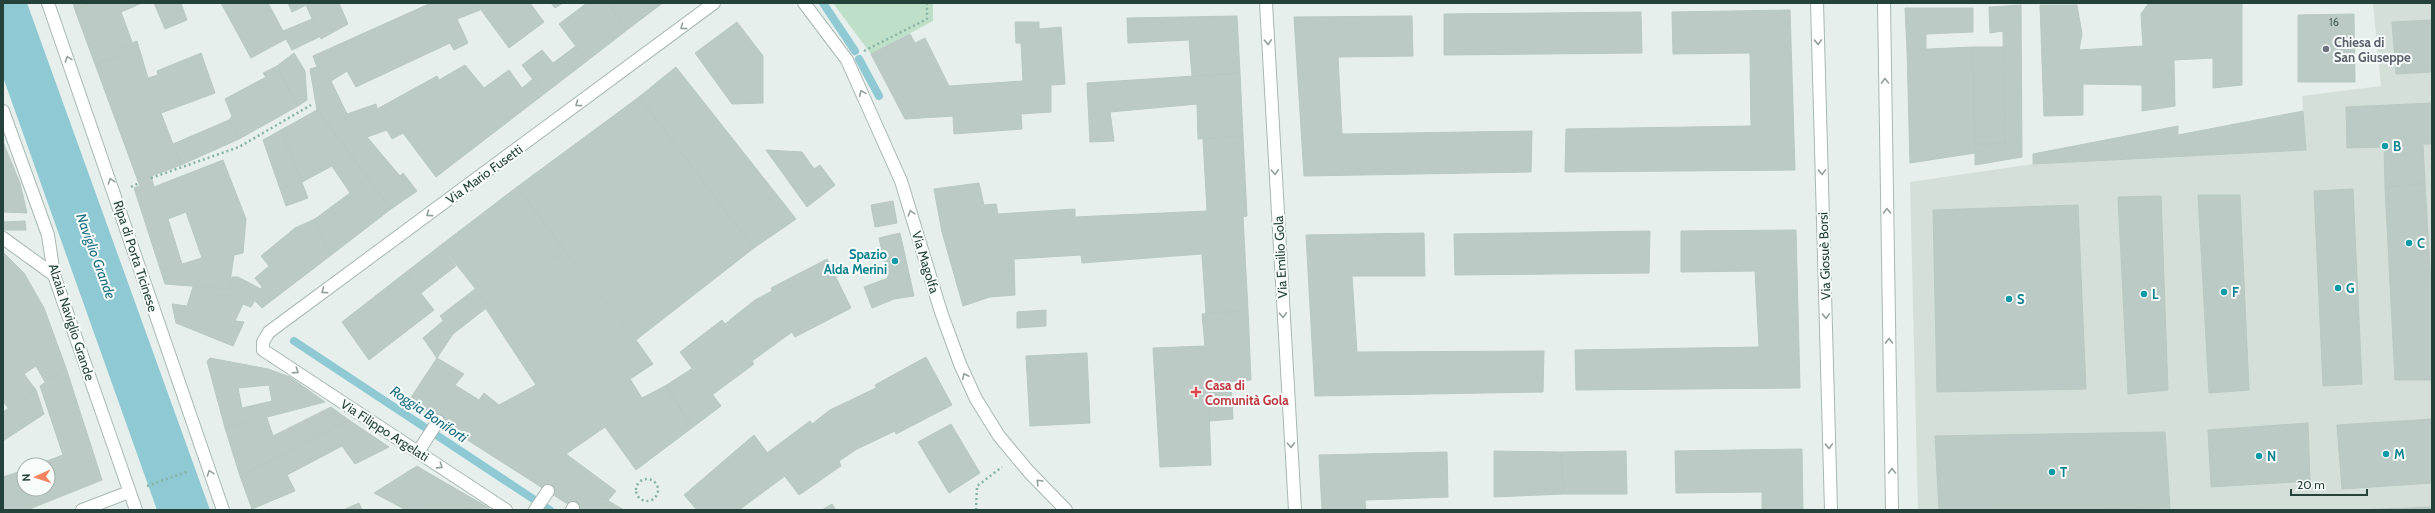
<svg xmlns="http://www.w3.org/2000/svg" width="2435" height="513" font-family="Cabin,sans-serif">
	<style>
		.built { fill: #d4dfda }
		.green { fill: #bfe0c8 }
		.water { fill: #8ec9d4 }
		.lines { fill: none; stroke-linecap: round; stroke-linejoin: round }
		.stream { stroke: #8ec9d4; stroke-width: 8 }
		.building { fill: #bbcac4; stroke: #b8c9c2; fill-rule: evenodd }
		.minor-casing { stroke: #a8b8b2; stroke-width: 14 }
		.path { stroke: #86b3a5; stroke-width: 2.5; stroke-dasharray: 2 3; stroke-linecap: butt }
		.minor { stroke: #fff; stroke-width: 12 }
		.oneway { stroke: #92a09c }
		.worship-dot { fill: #6b7280; stroke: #f7fbf9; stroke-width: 1.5 }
		.culture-dot { fill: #0f9aa8; stroke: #f7fbf9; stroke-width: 1.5 }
		.health-dot { fill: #e0444e; stroke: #f7fbf9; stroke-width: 1.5 }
		.labels { text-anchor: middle; stroke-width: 4; stroke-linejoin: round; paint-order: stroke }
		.number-label { font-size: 11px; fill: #4a645c }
		.worship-label { font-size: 13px; font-weight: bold; fill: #5b616d; stroke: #f7fbf9; text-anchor: start }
		.culture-label { font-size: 13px; font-weight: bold; fill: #0d838f; stroke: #f7fbf9; text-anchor: start }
		.street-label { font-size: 13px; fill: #24423a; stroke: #f7fbf9 }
		.health-label { font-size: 13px; font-weight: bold; fill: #be3a42; stroke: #f7fbf9; text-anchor: start }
		.water-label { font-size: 14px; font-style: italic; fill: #1c6f80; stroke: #f7fbf9 }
	</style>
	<rect width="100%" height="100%" fill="#e6efeb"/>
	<path class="built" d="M2373 3H2432V510H1918L1910 182 2033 164 2306 150 2302 96 2381 86Z"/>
	<path class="green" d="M833 3H933V21L871 54Z"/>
	<path class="water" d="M3 3H27L210 510H157L3 77Z"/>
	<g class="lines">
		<path class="stream" d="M823 3 855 51
			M859 59 879 96
			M294 341 550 510"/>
	</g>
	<path class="building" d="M73 3H89L75 10Z
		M89 3H142L121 12 132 42 121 47 124 54 95 64 75 10Z
		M154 3H181L187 20 165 29Z
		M221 3H268L283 31 312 19 321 36 292 50 286 39 251 58Z
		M288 3H339L348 24 321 39 306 5 292 12Z
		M431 3H476L480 10 457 19 468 43 454 50 450 43 356 87 347 71 331 81 347 114 376 104 377 109 437 76 439 80 465 65 484 88 509 70 522 88 533 79 544 94 436 177 403 133 392 139 387 130 367 137 400 176 403 173 417 191 391 209 317 110 310 69 317 67 313 56Z
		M476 3H530L544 22 509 48Z
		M551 3H563L555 8Z
		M587 3H608L627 30 587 61 559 24Z
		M608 3H646L652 11 627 30Z
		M646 3H663L652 11Z
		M2242 3V85L2213 88V58L2174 60 2175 106 2142 111V85L2083 84V115L2044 116 2040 5H2077L2082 34 2079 50 2143 46 2141 14 2148 4Z
		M2021 5 2022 157 1975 165V144L2005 143 2003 31 1990 33 1989 7Z
		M1905 8H1973V32L1926 34V49L1907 50Z
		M1790 10 1795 170 1565 172 1566 129 1751 126 1750 53 1673 54 1672 12Z
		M1641 12 1642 53 1444 55V14Z
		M2354 14 2355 82H2298V15Z
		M1237 16 1240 73 1192 76 1189 40 1128 43 1127 18Z
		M1412 16 1413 56 1338 57 1342 134 1532 131 1531 172 1304 176 1294 17Z
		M2432 20V72L2396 74 2392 22Z
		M737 22 763 56V103L732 104 695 53Z
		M1015 22H1039V29L1061 27 1065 84 1051 85V112L1021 114 1022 129 954 134 953 116 905 119 871 54 910 34 915 43 925 38 949 86 1023 81 1021 43H1016Z
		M137 41 148 78 158 75 157 71 201 53 215 93 161 113 181 165 138 181 95 64 124 54 121 47Z
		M576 46 587 61 544 94 522 65 542 50 553 63Z
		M1973 47H2004L2005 143 1975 144Z
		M1973 47 1975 153 1910 163 1907 50Z
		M294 53 305 71 307 100 298 106 277 66Z
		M277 66 298 106 239 139 229 120 232 116 225 99 266 77 263 73Z
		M676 67 796 219 754 248 639 97Z
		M1240 73 1243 136 1198 139 1197 104 1110 112 1114 141 1090 142 1087 83Z
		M639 97 754 248 636 340 565 251 517 187Z
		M2432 103V144H2423L2425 184 2385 187 2384 147 2347 148 2346 107Z
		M317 110 391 209 330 256 315 219 350 193 332 166 302 182 281 130Z
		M2303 111 2306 150 2033 164V154L2178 126V135Z
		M229 120 239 139 181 165 173 144Z
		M281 130 308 198 286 206 263 140Z
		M1243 136 1247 216 1243 217 1248 310 1206 314 1202 254 1082 263 1081 255 1014 259 1015 295 990 297 963 306 942 232 934 189 979 183 984 205 996 204 998 214 1075 209V217L1207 211 1203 139Z
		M3 142 20 183 27 213 3 212Z
		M766 150 802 152 814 169 820 165 835 185 807 207Z
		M223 160 246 219 243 253 234 255 229 289 165 284 134 188 140 186 138 181 151 176 154 187ZM186 212 202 258 182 264 168 219Z
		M2425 184 2432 300V380H2395L2385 187Z
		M517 187 565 251 489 306 441 245Z
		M2353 189 2362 384 2323 386 2314 191Z
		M2198 195H2240L2249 390 2209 393Z
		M2161 196 2168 390 2128 394 2118 197Z
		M893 201 897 223 875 227 871 205Z
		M2078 205 2086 389 1937 392 1933 210Z
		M315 219 330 256 262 308 255 301 262 287 255 278 269 266 261 256 295 228Z
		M25 221 26 230H3V222Z
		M1796 230 1800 388 1576 390 1575 350 1759 347 1755 271 1681 272V231Z
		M1650 231 1649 273 1455 275 1454 234Z
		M900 233 914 296 894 299 872 308 864 287 888 278 879 238Z
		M1424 233 1425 276H1352L1357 352 1544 351 1543 392 1315 396 1306 235Z
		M441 245 456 266 421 293 405 273Z
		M565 251 636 340 653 364 630 379 642 398 665 386 693 427 636 470 605 427 566 454 616 491 600 510H577L408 402 437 358 464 374 455 385 479 400 484 393 499 405 536 385 486 309Z
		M3 252 16 265 3 278Z
		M827 259 851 308 795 337 792 332 752 361 754 364 712 395 680 352 722 320 725 324 755 300 772 291 771 288Z
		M16 265 24 273 44 308 66 368 45 382 36 366 24 374 36 390 8 408 3 401V330L5 324 3 320V278Z
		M405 273 434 310 369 360 342 322Z
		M232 277H238L261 289 251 307 243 304 235 321 244 322 233 346 176 323 172 304 187 306 193 287 229 289Z
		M475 289 489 306 453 334 440 316Z
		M1046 310V326L1017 328V312Z
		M1248 310 1251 380 1208 384 1211 465 1160 467 1153 348 1205 346 1202 314Z
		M443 321 453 334 437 358 423 338Z
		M1087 353 1090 423 1030 426 1026 356Z
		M926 357 952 405 896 434 895 431 857 449 839 461 841 466 799 495 767 453 810 421 812 424 830 410 876 388 875 385Z
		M210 358 268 369 290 377 325 402 225 428 207 361ZM269 385 272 401 242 408 238 388Z
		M66 368 102 480 27 510H3V477L24 470V489H48V465H36L63 455 40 386Z
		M693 368 721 406 693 427 665 386Z
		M1231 382 1233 419 1210 421 1208 384Z
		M36 390 44 414 3 441V412Z
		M331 407 349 420 240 476 225 428 267 418 273 436Z
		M2432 419V483L2342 489 2337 425Z
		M349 420 389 447 355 464 342 446 287 475 295 491 252 509 240 476Z
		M2308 423 2310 481 2211 487 2208 430Z
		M951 424 980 473 949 493 918 442Z
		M2165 432 2170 508 1939 510 1935 436Z
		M754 435 785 476 739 510H697L684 495Z
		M1802 449 1803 510H1762V492L1676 493 1675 451Z
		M1494 451 1561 452 1563 494 1494 497Z
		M1626 451 1627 494H1563L1561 452Z
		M1447 452 1448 497 1365 500 1366 510H1322L1319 455Z
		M417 466 425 471 489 508 406 510 374 493Z
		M607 500 624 510H600Z
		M359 503 362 510H343Z
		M832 504 836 510H822Z
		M2432 507V510H2357Z"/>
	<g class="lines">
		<defs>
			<path id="minor" d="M48 3 223 510
				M804 3 847 60 901 181 941 312 960 364 976 399 999 436 1029 472 1066 510
				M1266 3 1295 510
				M1817 3 1831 510
				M1884 3 1892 510
				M3 111 48 235 54 275 136 510
				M3 238 54 275
				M418 452 438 421
				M82 510 129 492
				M506 510 263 350V342L269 332 714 3
				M535 510 548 491
				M572 510 573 508"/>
		</defs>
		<use href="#minor" class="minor-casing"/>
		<path class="path" d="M864 51 927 19V3
			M151 178 239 147 311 105
			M131 187 139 183
			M636 490a11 11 0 1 1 22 0a11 11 0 1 1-22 0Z
			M147 486 189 471
			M976 510 977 486 1002 467"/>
		<use href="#minor" class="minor"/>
	</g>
	<defs><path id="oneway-chevron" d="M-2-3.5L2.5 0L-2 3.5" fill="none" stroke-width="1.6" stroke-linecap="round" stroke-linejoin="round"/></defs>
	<g class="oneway">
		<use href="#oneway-chevron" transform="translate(683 27) rotate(144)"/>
		<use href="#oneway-chevron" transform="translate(1268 42) rotate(87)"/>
		<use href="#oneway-chevron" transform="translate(1818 42) rotate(88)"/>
		<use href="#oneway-chevron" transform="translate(68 59) rotate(-110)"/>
		<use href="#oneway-chevron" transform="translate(1885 81) rotate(-91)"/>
		<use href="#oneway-chevron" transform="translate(862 93) rotate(-114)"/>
		<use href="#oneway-chevron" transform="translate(578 104) rotate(144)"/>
		<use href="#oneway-chevron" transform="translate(1275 172) rotate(87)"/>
		<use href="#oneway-chevron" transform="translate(1822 172) rotate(88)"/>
		<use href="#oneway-chevron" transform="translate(111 181) rotate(-108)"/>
		<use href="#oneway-chevron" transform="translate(1887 211) rotate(-91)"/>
		<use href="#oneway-chevron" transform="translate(911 213) rotate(-107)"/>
		<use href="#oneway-chevron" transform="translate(429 214) rotate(144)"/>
		<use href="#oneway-chevron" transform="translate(324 291) rotate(144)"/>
		<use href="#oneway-chevron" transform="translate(1283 315) rotate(87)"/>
		<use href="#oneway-chevron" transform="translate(1826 316) rotate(88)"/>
		<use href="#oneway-chevron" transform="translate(1889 341) rotate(-91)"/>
		<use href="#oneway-chevron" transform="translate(296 371) rotate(33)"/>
		<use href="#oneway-chevron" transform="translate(965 376) rotate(-116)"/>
		<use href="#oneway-chevron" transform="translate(1291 445) rotate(87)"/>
		<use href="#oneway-chevron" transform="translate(1829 446) rotate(88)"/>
		<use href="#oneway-chevron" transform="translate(440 466) rotate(33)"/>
		<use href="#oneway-chevron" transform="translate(1892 471) rotate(-91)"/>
		<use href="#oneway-chevron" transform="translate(210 473) rotate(-110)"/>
		<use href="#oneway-chevron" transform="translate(1039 482) rotate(-134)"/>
	</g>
	<circle class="worship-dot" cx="2326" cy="49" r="4"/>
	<g class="culture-dot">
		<circle cx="2385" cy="146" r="4"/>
		<circle cx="2409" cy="243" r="4"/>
		<circle cx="895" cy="261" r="4"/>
		<circle cx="2338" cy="288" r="4"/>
		<circle cx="2224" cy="292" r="4"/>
		<circle cx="2144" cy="294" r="4"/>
		<circle cx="2009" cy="299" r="4"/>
		<circle cx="2386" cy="454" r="4"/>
		<circle cx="2259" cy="456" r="4"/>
		<circle cx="2052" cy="472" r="4"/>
	</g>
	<path class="health-dot" d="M1194 386h4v4h4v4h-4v4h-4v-4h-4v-4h4z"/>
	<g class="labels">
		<g class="number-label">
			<text x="2334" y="26">16</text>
		</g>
		<g class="worship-label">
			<text x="2334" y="47">Chiesa di<tspan x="2334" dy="15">San Giuseppe</tspan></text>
		</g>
		<g class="culture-label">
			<text x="2393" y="151">B</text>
			<text x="2417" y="248">C</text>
			<text x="887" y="259" text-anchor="end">Spazio<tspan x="887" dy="15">Alda Merini</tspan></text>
			<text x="2346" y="293">G</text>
			<text x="2232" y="297">F</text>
			<text x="2152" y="299">L</text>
			<text x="2017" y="304">S</text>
			<text x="2394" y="459">M</text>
			<text x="2267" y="461">N</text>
			<text x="2060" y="477">T</text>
		</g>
		<g class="street-label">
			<text transform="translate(484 174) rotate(-36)" y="5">Via Mario Fusetti</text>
			<text transform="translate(136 256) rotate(72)" y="5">Ripa di Porta Ticinese</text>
			<text transform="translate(1824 256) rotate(-92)" y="5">Via Giosuè Borsi</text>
			<text transform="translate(1280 257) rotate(-93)" y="5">Via Emilio Gola</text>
			<text transform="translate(926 262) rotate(73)" y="5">Via Magolfa</text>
			<text transform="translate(72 322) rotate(72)" y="5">Alzaia Naviglio Grande</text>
			<text transform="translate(385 430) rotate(33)" y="5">Via Filippo Argelati</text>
		</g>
		<g class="health-label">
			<text x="1205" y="390">Casa di<tspan x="1205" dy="15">Comunità Gola</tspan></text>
		</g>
		<g class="water-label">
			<text transform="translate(96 256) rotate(70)" y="5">Naviglio Grande</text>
			<text transform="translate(429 414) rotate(34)" y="5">Roggia Boniforti</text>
		</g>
	</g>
	<rect width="2435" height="513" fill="none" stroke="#24423a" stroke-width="8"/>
	<g transform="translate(36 477) rotate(267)"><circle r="19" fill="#f7fbf9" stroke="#a3b1ad"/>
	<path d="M0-3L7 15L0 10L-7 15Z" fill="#f4845f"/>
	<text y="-6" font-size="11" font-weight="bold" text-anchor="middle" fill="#24423a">N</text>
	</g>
	<path d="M2291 489v6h76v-6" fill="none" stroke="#24423a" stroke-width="2"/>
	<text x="2297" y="489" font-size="12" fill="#24423a" stroke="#f7fbf9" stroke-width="3" paint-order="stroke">20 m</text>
</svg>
